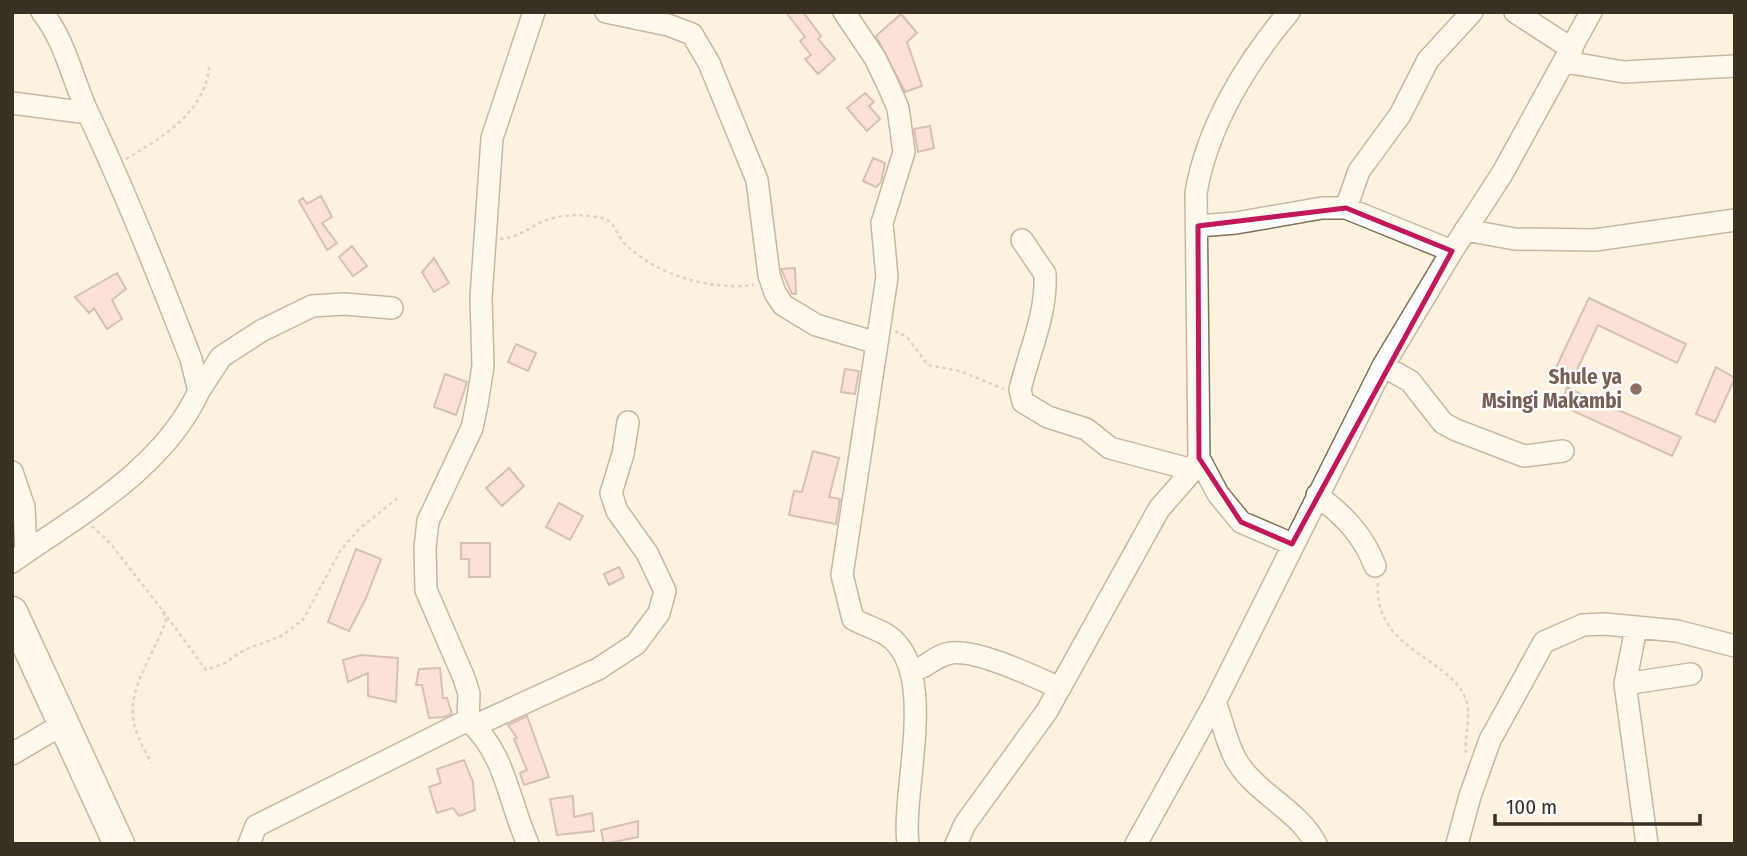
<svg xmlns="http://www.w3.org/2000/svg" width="1747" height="856" font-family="'Fira Sans Condensed',sans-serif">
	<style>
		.building { fill: #facfcc; stroke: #a98280; stroke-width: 2 }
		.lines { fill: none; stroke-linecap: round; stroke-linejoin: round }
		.minor-casing { stroke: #827153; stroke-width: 24 }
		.highway-casing { stroke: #827153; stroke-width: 33 }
		.path { stroke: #b4aa99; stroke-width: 2.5; stroke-dasharray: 3.5 3.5; stroke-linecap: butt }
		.minor { stroke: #fff; stroke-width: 21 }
		.highway { stroke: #fff; stroke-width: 30 }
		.marked { fill: none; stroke: #c2185b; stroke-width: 5; stroke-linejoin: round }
		.education-dot { fill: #8d6e63; stroke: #fff; stroke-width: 2.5 }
		.labels { text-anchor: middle; stroke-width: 5; stroke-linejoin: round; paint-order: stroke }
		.education-label { font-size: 21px; font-weight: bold; fill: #785e54; stroke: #fff; text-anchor: end }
	</style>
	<rect width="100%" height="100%" fill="#fdf2de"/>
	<path class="building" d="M786 12H803L821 36 818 39 835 59 818 74 805 59 811 55 800 41 805 37Z
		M901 14 917 33 907 42 922 86 905 92 876 36Z
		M865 93 874 102 869 106 880 119 867 131 847 108Z
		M930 126 934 148 918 152 914 129Z
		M873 158 885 163 881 182 876 187 863 181Z
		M321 196 332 217 322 223 337 243 327 250 299 201 303 198 307 204Z
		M352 246 367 266 353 276 339 257Z
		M434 258 449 283 434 292 422 272Z
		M795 268 796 294H792L781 269Z
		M117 273 126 289 112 300 122 319 107 329 94 308 89 313 75 297Z
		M1589 298 1686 344 1677 363 1598 325 1569 387 1551 378Z
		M516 344 536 353 528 371 508 362Z
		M1716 367 1735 378 1715 422 1696 414Z
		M845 369 859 371 855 394 841 392Z
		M445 374 467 382 456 415 434 407Z
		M1567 388 1681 437 1672 456 1560 405Z
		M813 451 839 458 829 497 840 499 836 524 789 515 794 491 802 492Z
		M509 468 524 486 502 506 486 488Z
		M559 503 583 516 570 540 546 527Z
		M461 543H490V577H469V559H461Z
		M356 549 381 559 366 598 349 631 328 622Z
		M619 567 624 577 609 585 604 574Z
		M361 655 398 658 396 702 368 696V673L348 682 343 660Z
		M440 668 443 698H447L452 714 444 717 429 718 422 685H416L419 669Z
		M527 716 549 777 524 785 520 773 527 770 514 739 517 738 508 725Z
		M464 760 473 782 475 810 459 816 453 808 437 813 429 787 441 783 437 769Z
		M573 796 574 817 592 813 594 831 557 835 550 799Z
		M638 821V837L604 844 601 830Z"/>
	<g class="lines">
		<defs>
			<path id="minor" d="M606 12 668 25 692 34 709 63 757 180 769 275 775 293 783 305 816 325 877 343
				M844 12 875 58 887 83 898 108 904 152 882 223 887 277 842 575 853 619C864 625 877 629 887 635 940 670 901 789 908 844
				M1515 12 1572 49
				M1566 62 1624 72 1735 66
				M12 103 88 113
				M1346 208 1359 171 1400 115 1428 60 1472 12
				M1198 226 1236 223 1322 208H1346L1452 251
				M1465 230 1515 239 1595 240 1735 220
				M1022 240 1045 274C1047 315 1029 351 1020 390L1023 402 1048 417 1086 429 1110 448 1193 470
				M1383 366 1410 381 1443 423 1456 430 1524 456 1563 451
				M199 391 221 357 261 331 312 306 344 304 392 308
				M1199 458 1218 494 1241 522 1292 544
				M12 472 24 507 26 552
				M1317 495C1343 515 1363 534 1375 566
				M12 562C80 514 163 469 199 391L191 359C159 276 126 194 88 113 72 79 66 42 42 12
				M1636 628 1625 684 1647 844
				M912 671C927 668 935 655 951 653 977 649 1035 677 1060 688
				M1625 684 1691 674
				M1215 702C1222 720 1226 741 1235 758 1254 793 1297 808 1316 844
				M468 720C506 754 508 800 528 844
				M474 726 598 669 636 644 659 613 665 591 647 553 617 511 611 493 623 454 628 422
				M12 754 65 723
				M249 844 256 826 468 720 469 694 464 678 426 590 425 548 428 521 472 428 477 404 483 366 481 298 492 138 534 12
				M956 844 965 824 1047 711 1159 509 1193 470 1199 458 1196 193C1207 127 1246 63 1289 12
				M1136 844 1215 702 1383 366 1452 251 1502 174 1591 12
				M1457 844 1470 796 1490 740 1544 642 1583 625 1605 624 1677 631 1735 646"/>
			<path id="highway" d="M12 612 119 844"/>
		</defs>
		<use href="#minor" class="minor-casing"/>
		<use href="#highway" class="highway-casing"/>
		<path class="path" d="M126 159C161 138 205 113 209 67
			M500 239C521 237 527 228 544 221 561 214 584 214 602 218 616 221 616 235 626 245 659 276 709 290 754 285
			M895 331 907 337 928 365 960 371 1004 389
			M92 526 110 543 163 611 166 620C156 652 126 688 134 723 136 736 145 750 151 763
			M1378 583C1373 647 1444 656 1464 695 1473 713 1464 734 1466 753
			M163 611 206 670 225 663 244 650 281 636 303 620 340 551 359 529 400 496"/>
		<use href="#minor" class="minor"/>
		<use href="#highway" class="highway"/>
	</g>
	<path d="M0 0H1747V856H0ZM1346 208 1452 251 1292 544 1241 522 1199 458 1198 226Z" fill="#fdf2de" fill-opacity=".55" fill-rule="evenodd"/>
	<path class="marked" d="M1346 208 1452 251 1292 544 1241 522 1199 458 1198 226Z"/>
	<circle class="education-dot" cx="1636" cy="389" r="7"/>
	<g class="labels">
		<g class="education-label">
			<text x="1622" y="384">Shule ya<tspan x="1622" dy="24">Msingi Makambi</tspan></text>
		</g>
	</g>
	<rect width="1747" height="856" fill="none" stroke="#383124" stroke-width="28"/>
	<path d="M1495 814v10h205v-10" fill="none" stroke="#383124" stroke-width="3.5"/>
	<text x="1506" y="814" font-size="21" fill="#383124" stroke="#ffffff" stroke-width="5" paint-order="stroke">100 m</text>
</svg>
